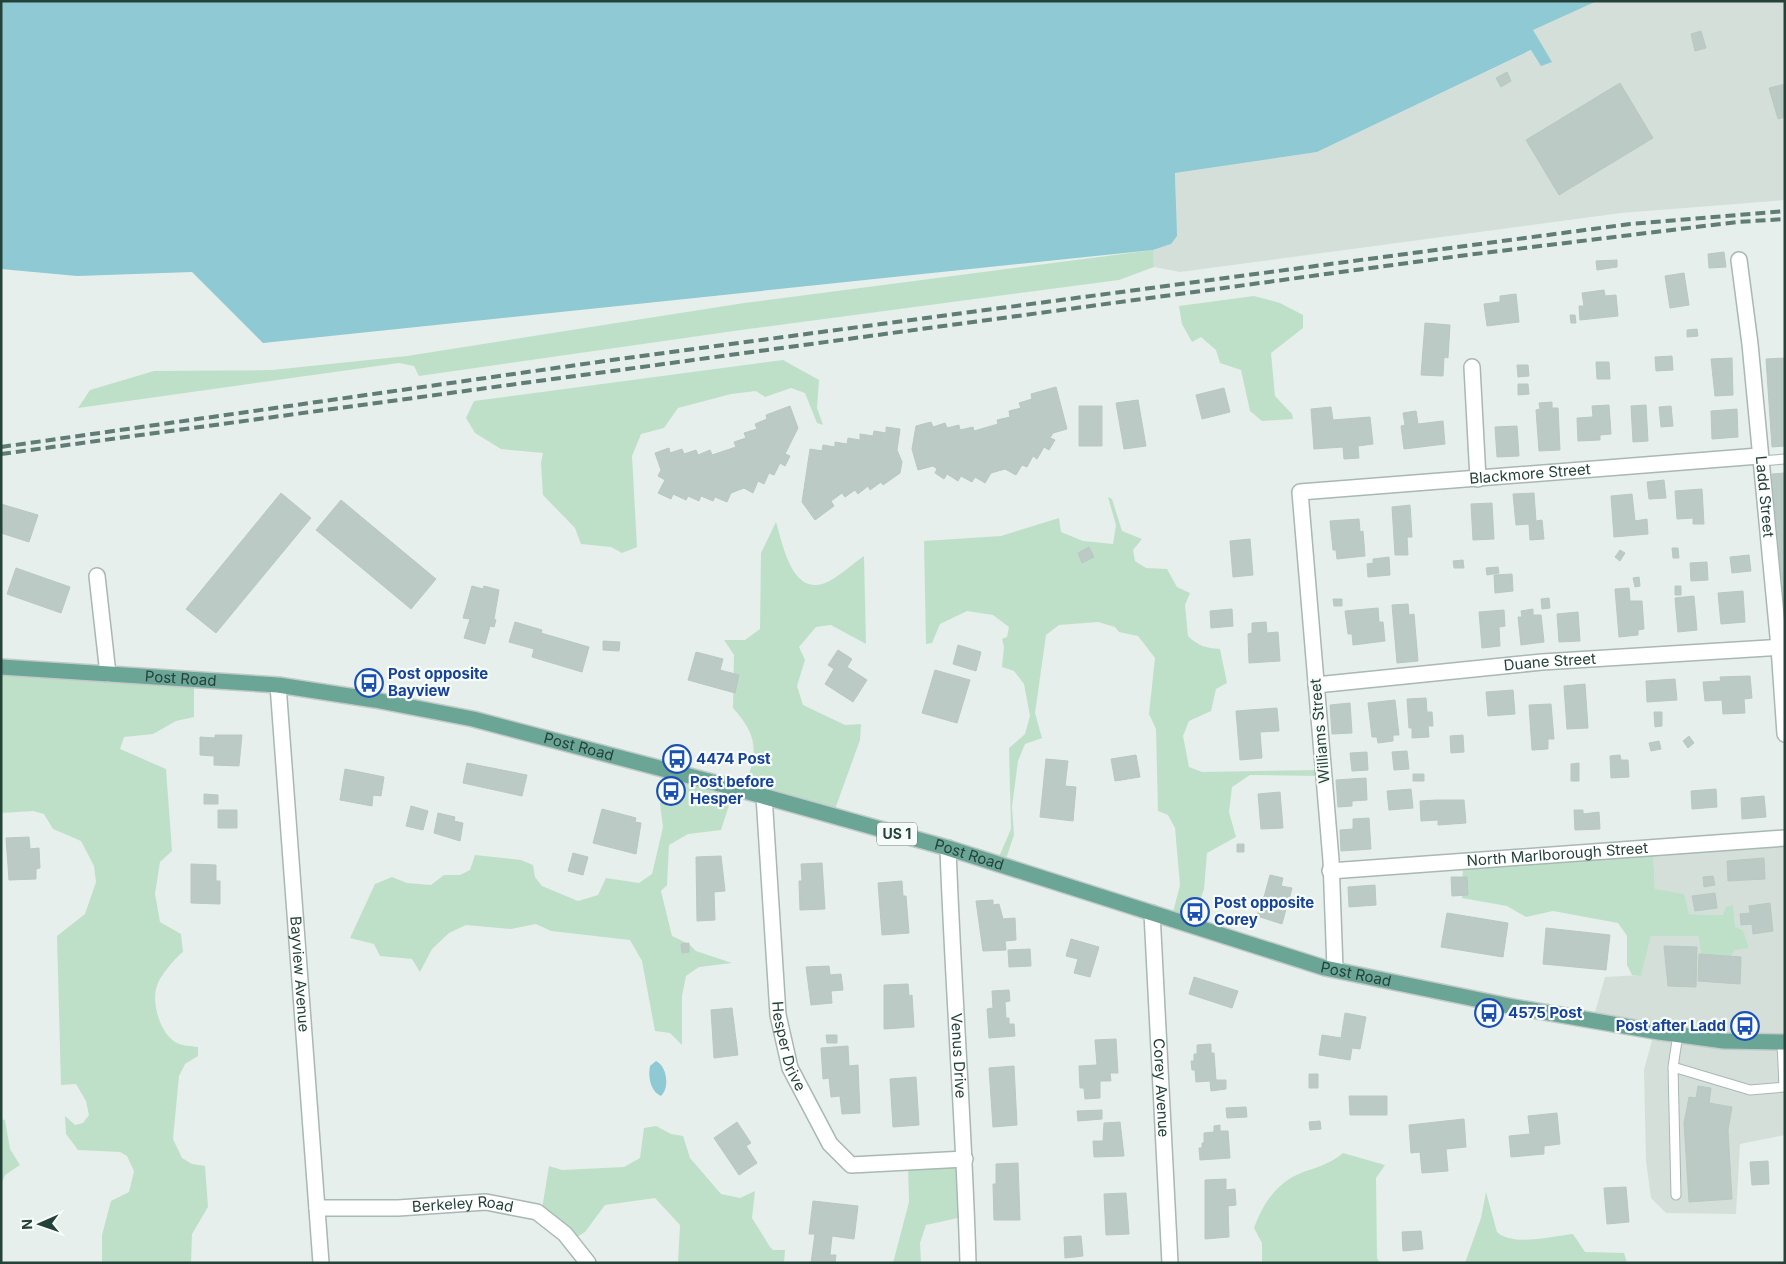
<svg xmlns="http://www.w3.org/2000/svg" width="1786" height="1264" font-family="Inter,sans-serif">
	<style>
		.built { fill: #d4dfda }
		.green { fill: #bfe0c8 }
		.water { fill: #8ec9d4 }
		.building { fill: #bbcac4; stroke: #b8c9c2 }
		.lines { fill: none; stroke-linecap: round; stroke-linejoin: round }
		.lane-casing { stroke: #a8b8b2; stroke-width: 11 }
		.street-casing { stroke: #a8b8b2; stroke-width: 18 }
		.primary-casing { stroke: #c2cac8; stroke-width: 18 }
		.lane { stroke: #fff; stroke-width: 9 }
		.street { stroke: #fff; stroke-width: 15 }
		.primary { stroke: #6aa596; stroke-width: 15 }
		.rail { stroke: #5f7d75; stroke-width: 4; stroke-dasharray: 10 5; stroke-linecap: butt }
		.labels { text-anchor: middle; stroke-width: 4.5; stroke-linejoin: round; paint-order: stroke }
		.shield { fill: #f7fbf9; stroke: #637a73; stroke-width: 1 }
		.shield-label { font-size: 14px; font-weight: bold; fill: #24423a }
		.street-label { font-size: 15px; fill: #24423a; stroke: #f7fbf9 }
		.transit-label { font-size: 15px; font-weight: bold; fill: #164399; stroke: #f7fbf9; text-anchor: start }
	</style>
	<rect width="100%" height="100%" fill="#e6efeb"/>
	<path class="built" d="M1597 1H1785V200L1621 213 1180 272 1154 267 1153 250 1171 244 1176 195 1175 173 1317 152 1532 50 1552 62 1532 30Z
		M1785 840V1135L1740 1144 1736 1214 1666 1213 1651 1198 1646 1161 1644 1070 1654 1033 1593 1019 1605 977 1641 975 1651 936H1698L1702 959 1735 927 1723 915 1689 914 1655 889 1653 850Z"/>
	<path class="green" d="M1153 250 1154 267 1119 280 748 329 419 376 414 366 399 363 78 408 90 390 154 371 272 370 407 356 744 303Z
		M1254 296 1280 303 1303 315V328L1271 353 1275 396 1292 414 1293 419 1262 421 1250 411 1241 370 1220 363 1216 350 1201 337 1192 342 1182 324 1179 306Z
		M783 360 819 380 817 408 823 425 817 423 805 393 791 388 765 397 756 391 731 394 678 408 664 428 641 434 632 456 637 547 622 553 611 547 581 544 575 528 543 495 541 463 543 453 501 449 475 433 466 418 474 401Z
		M1108 497 1112 499 1122 531 1142 539 1133 550 1135 561 1146 568 1167 569 1177 587 1190 593 1185 605 1188 636C1198 646 1206 648 1220 649L1227 683 1216 689 1211 711 1189 721 1183 736 1189 767 1202 772 1321 770 1320 776 1250 775 1232 787 1229 812 1236 837 1207 853 1204 889 1191 926 1171 920 1180 885 1175 828 1168 815 1158 811 1156 729 1149 714 1155 658 1138 636 1119 632 1115 627 1098 622 1059 625 1046 635 1035 713 1042 738 1025 744 1018 761 1012 807 1014 835 1004 865 998 859 1011 829 1009 748 1025 734 1030 716 1024 684 1014 671 1002 667 1004 647 1002 639 1007 637 1009 627 993 615 967 611 940 624 932 643 926 644 924 541 1001 536 1059 518 1061 532 1083 541 1113 544 1116 525Z
		M776 522C783 545 792 596 825 583 838 578 852 564 864 556L866 644 831 625 816 627 799 647 805 660 797 686 803 705 845 725 861 724 860 740 834 812 744 790C756 754 761 739 733 708L734 655 724 640H745L760 629 761 553Z
		M1 668 194 682V717L176 721 153 734 124 737 120 749 166 769 172 851 160 862 155 894 160 922 181 934 183 952C176 957 159 977 157 986 151 1003 160 1032 175 1042 181 1046 191 1046 198 1047V1056L185 1064 179 1076 173 1139 182 1158 192 1164 205 1166 208 1207 192 1234 191 1263H102V1235L111 1201 129 1192 134 1171 127 1156 120 1152 78 1150 66 1134 65 1116 75 1125 83 1123 89 1115 86 1101 76 1084 61 1085 57 936 85 914 96 882 94 866 81 841 53 829 44 814 33 811 1 813Z
		M669 773 733 793 721 830 688 834 669 845 667 885 661 891 672 936 689 944 696 951 732 963 699 967 686 976 682 996V1045L670 1033 655 1031 642 961 630 940 551 931 536 924 511 929 466 925 449 933 432 949 420 972 412 959 380 956 374 944 350 938 375 884 392 877 407 883 431 885 444 875H460L470 870 475 855 521 860 533 865 535 877 542 886 578 901 598 895 606 878 639 883 652 874 663 827 660 804Z
		M1653 850 1655 889 1684 894 1689 914 1723 915 1726 907 1733 905 1735 927 1743 930 1749 948 1735 950 1729 959H1702L1698 936H1651L1641 976 1632 975 1627 965V936L1618 923 1553 911 1526 917 1507 906 1462 898 1463 864Z
		M1 1119 5 1120 10 1149 20 1165 5 1175 1 1185Z
		M656 1126 671 1134 683 1136 690 1158 721 1194 740 1198 755 1191 752 1218 770 1247 773 1250H785L784 1263H678L680 1225 655 1198 605 1205 585 1232 569 1242 541 1215 549 1166 562 1170 624 1167 640 1158 644 1128Z
		M1343 1153 1385 1165 1376 1178 1377 1258 1380 1263H1262V1243L1254 1228C1263 1204 1276 1183 1301 1173 1317 1167 1330 1164 1343 1153Z
		M964 1162 967 1216 926 1225 920 1243 921 1263H893L909 1202 908 1165Z
		M1486 1192 1497 1232C1513 1247 1552 1236 1573 1234L1585 1252 1624 1253 1627 1263H1465L1481 1218Z"/>
	<path class="water" d="M1 1H1597L1533 30 1552 62 1541 66 1531 50 1317 152 1175 173 1177 236 1171 244 1153 250 263 343 192 272 77 276 1 269Z
		M656 1061C667 1066 670 1088 661 1096 650 1091 648 1076 650 1066Z"/>
	<path class="building" d="M1701 31 1706 48 1695 51 1691 34Z
		M1507 72 1511 81 1501 87 1496 78Z
		M1620 83 1653 138 1559 195 1526 140Z
		M1785 84V117L1778 119 1769 88Z
		M1724 252 1726 267 1709 268 1708 254Z
		M1617 260V267L1597 270 1596 261Z
		M1684 273 1689 305 1670 308 1665 276Z
		M1604 290 1605 296 1616 295 1618 316 1580 320 1579 306H1584L1582 293Z
		M1516 294 1519 322 1487 326 1484 304 1500 302V296Z
		M1570 315H1575L1576 323H1571Z
		M1425 323 1450 325 1448 358 1444 357 1443 376 1421 375Z
		M1697 329 1698 336 1687 337V330Z
		M1672 356 1673 370 1656 371 1655 357Z
		M1732 358 1733 395 1715 396 1711 359Z
		M1785 358V446L1772 447 1766 359Z
		M1596 362H1609L1610 379H1597Z
		M1517 365H1528L1529 376 1518 377Z
		M1518 384H1528L1529 394 1518 395Z
		M1056 387 1067 429 1053 433 1050 438 1055 440 1049 450 1044 447 1037 459 1033 456 1027 467 1022 465 1016 475 1005 469 991 473 985 483 975 477 972 482 961 476 958 481 947 474 944 479 935 473 937 469 933 466 918 470 912 449 916 426 931 422 933 427 945 423 947 428 959 425 960 430 973 427 974 431 998 424 997 420 1010 417 1009 411 1021 408 1019 403 1032 399 1031 394Z
		M1224 388 1230 412 1202 419 1196 395Z
		M1138 400 1146 446 1124 449 1116 403Z
		M1552 402V408H1558L1560 450 1539 451 1536 410 1540 409 1539 403Z
		M1609 405 1611 434 1600 435V440L1578 441 1577 418 1593 417 1592 406Z
		M1646 405 1648 441 1633 442 1631 406Z
		M790 406 798 428 785 454 790 456 785 466 780 463 774 475 769 473 764 484 758 481 753 493 744 488 731 493 727 502 715 497 713 501 701 496 699 501 688 496 686 500 673 494 671 499 658 493 665 480 658 476 661 470 655 453 669 448 670 453 682 449 684 454 696 450 698 455 710 450 712 455 736 447 734 442 746 438 744 433 757 429 755 424 767 419 766 415Z
		M1079 406H1102V446H1079Z
		M1671 406 1673 426 1661 427 1659 407Z
		M1331 407 1333 420 1370 417 1373 444 1358 446 1359 458 1344 459 1343 447 1314 449 1311 409Z
		M1737 409 1738 437 1712 439 1711 411Z
		M1416 411 1418 424 1443 421 1445 444 1404 449 1401 426 1405 425 1403 413Z
		M1517 426 1519 456 1497 457 1495 427Z
		M886 427 900 429 897 450 902 462 900 473 883 485 881 482 870 490 868 486 858 494 855 490 845 497 842 493 831 501 834 506 815 520 802 502 810 449 822 451 823 445 835 447V442L847 444 848 438 860 440V434L873 436 874 431 886 433Z
		M1785 473V614L1772 474Z
		M1664 480 1666 498 1649 499 1647 482Z
		M1702 489 1704 524H1693V518L1677 519 1675 491Z
		M281 493 311 518 216 633 186 609Z
		M1534 493 1536 521 1542 520 1544 539 1530 540 1529 524 1516 525 1513 494Z
		M1632 494 1635 521 1647 519 1648 534 1614 537 1611 496Z
		M341 500 436 579 411 609 316 530Z
		M1492 503 1494 539 1473 540 1471 504Z
		M1 504 38 515 29 542 1 533Z
		M1410 505 1412 537H1407L1408 555H1395L1392 507Z
		M1359 519 1360 532 1363 531 1365 556 1337 559 1336 550H1333L1330 521Z
		M1250 539 1253 575 1233 577 1230 541Z
		M1089 547 1094 557 1082 563 1078 553Z
		M1672 548H1678L1679 558H1673Z
		M1620 550 1625 553 1620 561 1615 557Z
		M1749 555 1751 571 1732 573 1730 557Z
		M1389 557 1390 575 1368 577 1367 564 1373 563V559Z
		M1463 560 1464 568H1454L1453 561Z
		M1707 562 1708 580 1691 581 1690 563Z
		M1498 567 1499 573 1487 575 1486 568Z
		M16 568 70 587 61 613 7 594Z
		M1512 574 1513 591 1495 593 1494 575Z
		M1639 577 1640 586 1635 587 1633 578Z
		M472 586 483 589 484 586 499 590 494 619 496 620 494 627 490 626 485 644 464 638 470 619 463 618Z
		M1675 586H1681V595H1675Z
		M1629 588 1630 601H1642L1644 629 1638 630V635L1619 637 1615 589Z
		M1743 591 1745 622 1721 624 1718 593Z
		M1694 596 1697 630 1678 632 1675 598Z
		M1549 598 1550 608 1542 609 1541 599Z
		M1333 599H1342V606H1334Z
		M1408 604 1409 615 1414 614 1418 661 1397 663 1392 605Z
		M1378 608 1379 622H1383L1385 641 1353 645 1352 634H1348L1345 611Z
		M1232 609 1233 626 1211 628 1210 611Z
		M1533 609V615H1541L1544 642 1521 645 1518 617H1522L1521 611Z
		M1504 610 1505 626 1499 627 1500 646 1482 648 1479 612Z
		M1578 612 1580 641 1559 642 1557 614Z
		M515 622 542 630 541 633 589 647 582 672 532 657 534 649 509 642Z
		M1266 622 1267 633 1278 632 1280 661 1249 663 1248 634 1252 633V623Z
		M603 641 620 642 619 651 603 650Z
		M958 645 981 652 976 671 953 664Z
		M838 650 852 659 847 667 867 680 853 702 825 684 834 669 828 665Z
		M696 652 723 659 720 670 739 675 735 693 688 680Z
		M935 670 970 680 957 723 922 713Z
		M1750 676 1752 698 1744 699 1745 713 1723 714 1722 700 1705 701 1703 682 1721 681 1720 677Z
		M1675 679 1677 700 1647 702 1646 681Z
		M1585 684 1588 728 1567 729 1564 686Z
		M1513 690 1515 714 1488 716 1486 692Z
		M1426 698 1427 712H1432L1433 726H1428L1429 737 1412 738V728H1409L1407 699Z
		M1395 700 1399 735H1393V741L1378 743 1377 737H1372L1368 703Z
		M1350 703 1352 733 1332 734 1330 705Z
		M1551 704 1554 739H1548V749L1532 750 1529 705Z
		M1277 708 1279 731 1260 732 1262 758 1240 760 1236 711Z
		M1654 712H1662V726L1655 727Z
		M215 735H242L239 766 214 765V756L200 755V737L215 738Z
		M1463 735 1464 752 1451 753 1450 736Z
		M1689 736 1694 743 1688 748 1683 741Z
		M1659 741 1661 749 1651 751 1649 743Z
		M1407 751 1409 769 1394 770 1392 752Z
		M1367 752 1368 770 1352 771 1350 753Z
		M1136 755 1140 777 1115 781 1111 759Z
		M1620 755 1621 760H1628L1629 777 1611 778 1610 756Z
		M1046 759 1068 761 1065 786 1076 787 1073 821 1040 817Z
		M467 763 527 775 522 796 463 783Z
		M1579 763V781H1571V764Z
		M345 769 384 777 381 796 373 795 372 806 340 800Z
		M1413 774H1424V781H1413Z
		M1366 778 1367 800 1352 801V806L1338 807 1336 780Z
		M1411 789 1413 808 1389 810 1387 791Z
		M1716 789 1717 807 1692 809 1691 791Z
		M1280 792 1283 828 1261 829 1258 794Z
		M204 794 218 795V804H204Z
		M1764 796 1766 817 1742 819 1741 798Z
		M1437 800H1464L1466 823 1438 825V820L1421 821 1420 801Z
		M411 806 428 811 423 830 406 826Z
		M602 809 636 818 635 822 641 823 636 854 593 843Z
		M218 810H237V828H218Z
		M1574 810H1583V814L1599 812 1600 829 1575 830Z
		M438 813 455 817 454 821 463 823 460 841 434 833Z
		M1369 818 1371 849 1341 851 1340 830 1353 829V819Z
		M29 837 30 849 39 848 40 868 36 869V879L9 880 6 838Z
		M1237 844H1244V852H1237Z
		M573 853 588 857 583 875 568 871Z
		M721 856 725 891 714 892 715 920 697 921 696 857Z
		M1764 858 1765 879 1728 881 1727 861Z
		M822 863 825 909 800 910 799 881H802L801 864Z
		M191 864 216 865V881H220V904L191 903Z
		M1270 875 1283 878 1281 886 1292 888 1288 903 1264 897Z
		M1713 876 1715 885 1704 887 1703 877Z
		M1451 877H1467L1468 895 1452 896Z
		M902 881 903 896H906L909 933 882 935 878 883Z
		M1375 885 1376 905 1349 907 1348 887Z
		M1715 893 1717 908 1695 911 1692 896Z
		M993 900V905L999 904 1003 919 1015 918 1016 940 1005 941 1006 950 983 951 976 901Z
		M1262 901 1286 909 1282 924 1257 916Z
		M1770 903 1773 931 1753 934 1752 924 1741 925 1740 914 1750 913 1749 906Z
		M1447 913 1508 923 1503 957 1441 947Z
		M1546 928 1610 935 1606 970 1543 964Z
		M1071 939 1099 947 1090 977 1074 973 1078 959 1066 956Z
		M689 943V952L682 953 681 944Z
		M1664 946 1697 947 1696 987 1668 986Z
		M1030 949 1031 966 1009 967 1008 950Z
		M1699 954 1741 957 1740 984 1698 981Z
		M829 966 830 975 841 974 843 990 831 991 832 1003 811 1005 806 967Z
		M1194 977 1238 991 1232 1008 1189 994Z
		M908 984 909 996 912 995 914 1027 884 1029V985Z
		M1009 990 1010 1001 1005 1002 1006 1018H1009V1024H1014L1015 1036 989 1038 987 1009 993 1008 992 991Z
		M732 1008 738 1055 714 1058 711 1010Z
		M1345 1013 1366 1017 1360 1049 1352 1048 1350 1060 1319 1055 1322 1035 1341 1038Z
		M826 1035H837V1043H827Z
		M1116 1039 1118 1073H1110L1111 1081H1100V1098L1085 1099 1084 1088H1080L1079 1066 1097 1065 1095 1040Z
		M1211 1044V1053H1214L1216 1080H1226V1089L1211 1091 1210 1081 1196 1082 1195 1070H1192L1191 1061H1194V1054H1197V1045Z
		M848 1046 849 1066 858 1065 860 1113 842 1114 840 1096 831 1097 829 1078 823 1079 821 1048Z
		M1014 1066 1017 1125 993 1127 989 1068Z
		M1309 1074H1318V1088H1309Z
		M916 1077 919 1125 893 1127 890 1079Z
		M1698 1086 1711 1088 1709 1103 1732 1107 1728 1130 1732 1199 1689 1202 1684 1123 1689 1097 1696 1098Z
		M1349 1096H1387V1115H1350Z
		M1246 1107 1247 1117 1227 1118 1226 1108Z
		M1102 1110V1119L1078 1121 1077 1111Z
		M1557 1113 1560 1144 1544 1146V1154L1511 1157 1509 1136 1530 1134 1528 1116Z
		M1464 1119 1466 1147 1446 1149 1448 1171 1422 1173 1420 1152 1411 1153 1409 1125Z
		M1320 1121 1321 1129 1310 1130 1309 1122Z
		M737 1122 751 1143 746 1146 757 1163 739 1175 714 1138Z
		M1120 1122 1124 1156 1094 1157 1093 1141H1103L1104 1123Z
		M1220 1125V1131H1228L1230 1158 1200 1160 1199 1148H1202V1143H1204V1133L1214 1132V1126Z
		M1768 1161 1769 1184 1752 1185 1750 1162Z
		M1018 1163 1020 1220H994L993 1184H996V1164Z
		M1226 1179V1190L1235 1189 1236 1205 1228 1206 1229 1237 1205 1239V1180Z
		M1626 1187 1629 1222 1607 1224 1604 1188Z
		M1126 1193 1129 1234 1106 1235 1104 1194Z
		M813 1201 858 1206 854 1239 832 1236 830 1255H836L835 1263H811L815 1234H809Z
		M1421 1231 1423 1249 1403 1251 1402 1232Z
		M1081 1236 1083 1256 1065 1258 1064 1237Z"/>
	<g class="lines">
		<defs>
			<path id="lane" d="M1760 461 1785 459
				M1782 1042 1784 1087
				M1673 1067 1750 1090 1785 1087
				M1676 1195 1673 1067 1678 1034"/>
			<g id="street">
				<path id="s1" d="M1739 260 1750 344 1779 647 1785 734"/>
				<path d="M1472 367 1478 479"/>
				<path d="M97 576 108 674"/>
				<path id="s2" d="M278 685 321 1263"/>
				<path id="s3" d="M1316 685 1542 662 1785 647"/>
				<path id="s4" d="M764 796 778 1015 790 1068 830 1144 851 1165 965 1159"/>
				<path id="s5" d="M948 848C953 987 964 1124 968 1263"/>
				<path id="s6" d="M1330 871 1785 838"/>
				<path id="s7" d="M1152 913 1170 1263"/>
				<path id="s8" d="M1335 969 1331 860 1300 492 1759 456"/>
				<path id="s9" d="M317 1208H398L486 1202 537 1212 565 1234 588 1263"/>
			</g>
			<g id="primary">
				<path id="s10" d="M1 667 278 685 375 700 473 719 716 783 948 848 1325 968 1514 1007 1659 1032 1724 1041 1785 1042"/>
			</g>
		</defs>
		<use href="#lane" class="lane-casing"/>
		<use href="#street" class="street-casing"/>
		<use href="#primary" class="primary-casing"/>
		<use href="#lane" class="lane"/>
		<use href="#street" class="street"/>
		<use href="#primary" class="primary"/>
		<path class="rail" d="M1 447 619 359 1630 224 1785 211
			M1 454 1459 256 1737 222 1785 219"/>
	</g>
	<defs>
		<symbol id="bus-ring" viewBox="-11 -11 22 22"><circle r="9.5" fill="#f7fbf9" stroke="#1a4fb4" stroke-width="1.5"/><path d="M-5-6H5V4H4V6H2V4H-2V6H-4V4H-5ZM-3.5-4V0h7V-4ZM-3.5 1.2v1.5H-2V1.2ZM2 1.2v1.5H3.5V1.2Z" fill="#1a4fb4"/></symbol>
	</defs>
	<g fill-rule="evenodd">
		<use href="#bus-ring" x="353" y="667" width="32" height="32"/>
		<use href="#bus-ring" x="661" y="743" width="32" height="32"/>
		<use href="#bus-ring" x="655" y="775" width="32" height="32"/>
		<use href="#bus-ring" x="1179" y="896" width="32" height="32"/>
		<use href="#bus-ring" x="1473" y="997" width="32" height="32"/>
		<use href="#bus-ring" x="1729" y="1010" width="32" height="32"/>
	</g>
	<g class="labels">
		<rect class="shield" x="877" y="822.5" width="40" height="23" rx="4"/>
		<g class="shield-label">
			<text x="897" y="839">US 1</text>
		</g>
		<g class="street-label">
			<text dy="5" stroke="none"><textPath href="#s8" startOffset="709">Blackmore Street</textPath></text>
			<text dy="5" stroke="none"><textPath href="#s1" startOffset="238">Ladd Street</textPath></text>
			<text dy="5" stroke="none"><textPath href="#s3" startOffset="235">Duane Street</textPath></text>
			<text dy="5" stroke="none"><textPath href="#s10" startOffset="180">Post Road</textPath></text>
			<text transform="translate(1320 731) rotate(-95)" y="5">Williams Street</text>
			<text dy="5" stroke="none"><textPath href="#s10" startOffset="585">Post Road</textPath></text>
			<text dy="5" stroke="none"><textPath href="#s10" startOffset="990">Post Road</textPath></text>
			<text dy="5" stroke="none"><textPath href="#s6" startOffset="228">North Marlborough Street</textPath></text>
			<text dy="5" stroke="none"><textPath href="#s2" startOffset="290">Bayview Avenue</textPath></text>
			<text dy="5" stroke="none"><textPath href="#s10" startOffset="1395">Post Road</textPath></text>
			<text dy="5" stroke="none"><textPath href="#s4" startOffset="252">Hesper Drive</textPath></text>
			<text dy="5" stroke="none"><textPath href="#s5" startOffset="208">Venus Drive</textPath></text>
			<text dy="5" stroke="none"><textPath href="#s7" startOffset="175">Corey Avenue</textPath></text>
			<text dy="5" stroke="none"><textPath href="#s9" startOffset="146">Berkeley Road</textPath></text>
		</g>
		<g class="transit-label">
			<text x="388" y="679">Post opposite<tspan x="388" dy="17">Bayview</tspan></text>
			<text x="696" y="764">4474 Post</text>
			<text x="690" y="787">Post before<tspan x="690" dy="17">Hesper</tspan></text>
			<text x="1214" y="908">Post opposite<tspan x="1214" dy="17">Corey</tspan></text>
			<text x="1508" y="1018">4575 Post</text>
			<text x="1726" y="1031" text-anchor="end">Post after Ladd</text>
		</g>
	</g>
	<rect width="1786" height="1264" fill="none" stroke="#24423a" stroke-width="5"/>
	<g transform="translate(40 1224) rotate(268)" stroke="#f7fbf9" stroke-width="4" paint-order="stroke">
	<path d="M0-4L9 19L0 12L-9 19Z" fill="#24423a"/>
	<text y="-8" font-size="14" font-weight="bold" text-anchor="middle" fill="#24423a">N</text>
	</g>
</svg>
